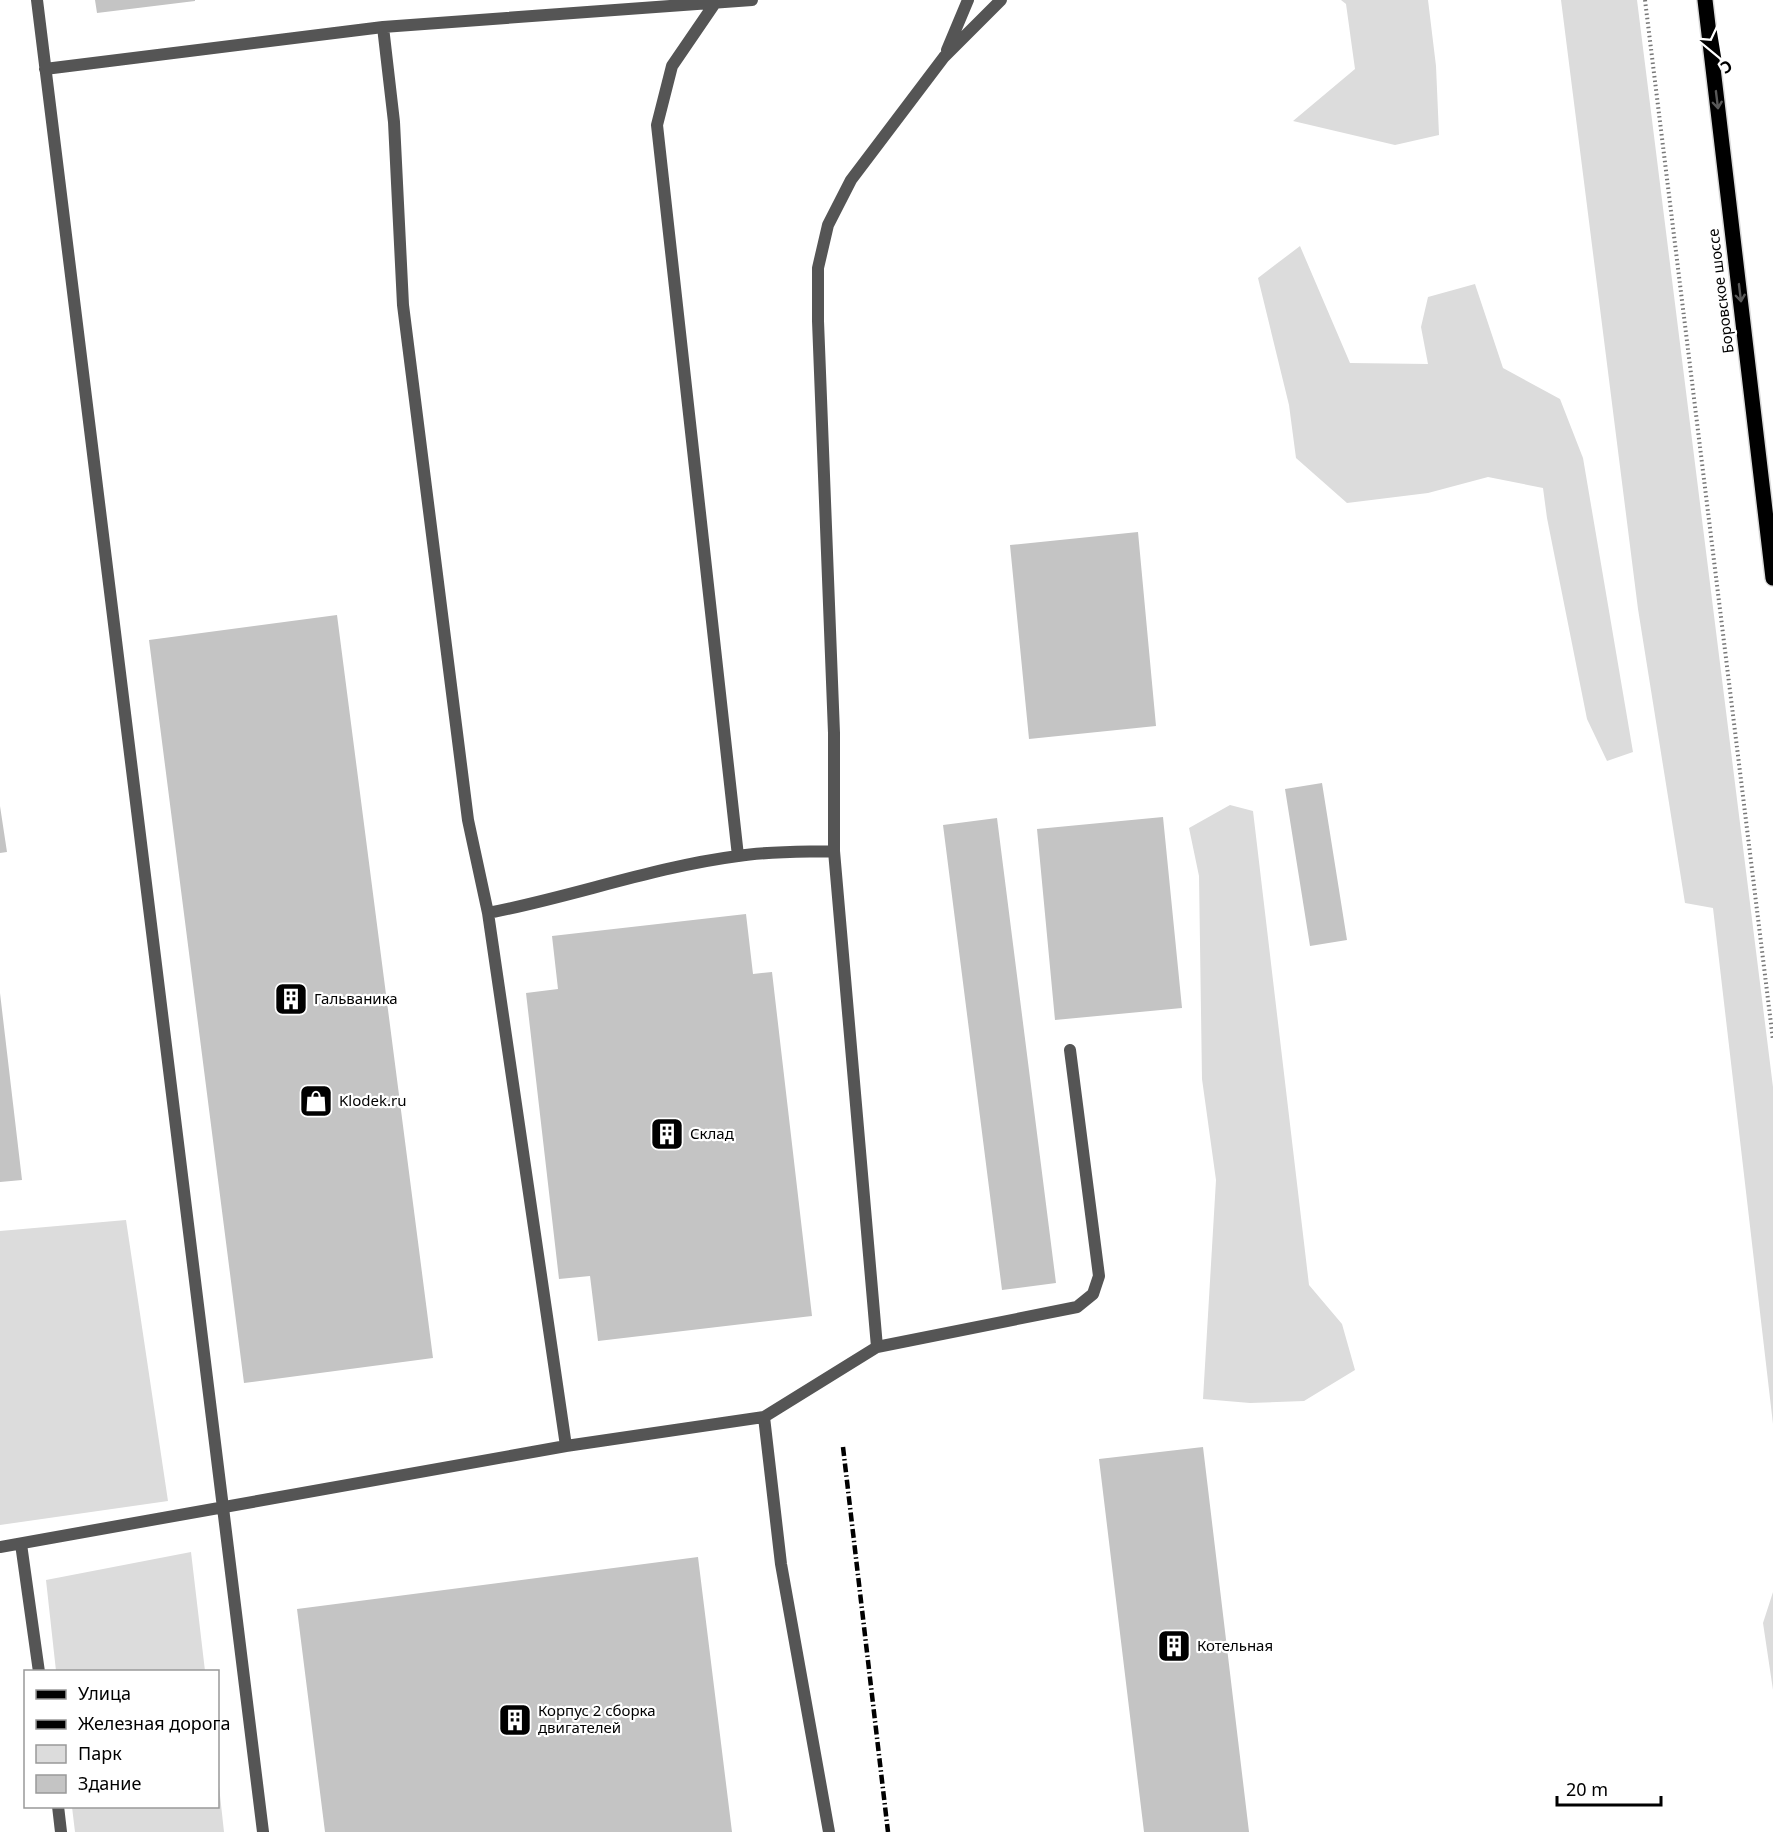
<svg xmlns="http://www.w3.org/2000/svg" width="1773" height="1832" font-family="'Noto Sans',sans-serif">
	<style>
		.green { fill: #dcdcdc }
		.building { fill: #c4c4c4 }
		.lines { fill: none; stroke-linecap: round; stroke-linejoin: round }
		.primary-casing { stroke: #dbdbdb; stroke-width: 18 }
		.path { stroke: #777; stroke-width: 4; stroke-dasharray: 1.5 3; stroke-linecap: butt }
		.service { stroke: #555; stroke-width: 12 }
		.primary { stroke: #000; stroke-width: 15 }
		.rail { stroke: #000; stroke-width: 4.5; stroke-dasharray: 9 3 1.5 3; stroke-linecap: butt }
		.oneway { stroke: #595959 }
		.labels { text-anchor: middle; stroke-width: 4.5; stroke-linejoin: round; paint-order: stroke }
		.street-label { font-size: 15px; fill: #000; stroke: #fff }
		.poi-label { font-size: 15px; fill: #000; stroke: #fff; text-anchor: start }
	</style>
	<rect width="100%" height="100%" fill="#fff"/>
	<path class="green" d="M1341 0H1428L1436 66 1439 135 1395 145 1293 121 1355 69 1346 4Z
		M1561 0H1637L1773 1087V1424L1713 908 1685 903 1638 609Z
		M1300 246 1350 363 1428 364 1421 327 1428 297 1475 284 1503 368 1560 399 1583 458 1633 752 1607 761 1587 719 1547 518 1543 488 1488 477 1428 493 1347 503 1296 458 1289 405 1258 278Z
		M1230 805 1253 811 1309 1285 1342 1324 1355 1370 1304 1401 1250 1403 1203 1399 1216 1180 1202 1079 1199 876 1189 828Z
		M126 1220 168 1501 0 1525V1231Z
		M191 1552 205 1671H56L46 1580Z
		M1773 1592V1690L1763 1623Z
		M218 1777 224 1832H75L72 1807 218 1806Z"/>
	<path class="building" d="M95 0H195V1L97 13Z
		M1138 532 1156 726 1029 739 1010 545Z
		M337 615 433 1358 244 1383 149 640Z
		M1322 783 1347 940 1310 946 1285 789Z
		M0 806 7 852 0 853Z
		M1163 817 1182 1008 1055 1020 1037 829Z
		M997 818 1056 1283 1002 1290 943 825Z
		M746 914 753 974 772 972 812 1316 598 1341 590 1276 559 1279 526 993 558 989 552 936Z
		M0 993 22 1180 0 1182Z
		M1203 1447 1249 1832H1144L1099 1459Z
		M698 1557 732 1832H325L297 1609Z"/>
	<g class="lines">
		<defs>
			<path id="primary" d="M1705 0 1773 578"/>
		</defs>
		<use href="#primary" class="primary-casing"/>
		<path class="path" d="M1645 0 1773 1040"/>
		<path class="service" d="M37 0 263 1832
			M715 3 672 66 657 125 738 856
			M383 27 394 122 403 305 468 820 488 913 566 1446
			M947 50 968 0
			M45 69 383 27 752 0
			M488 913C572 897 653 867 738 856 769 851 802 852 834 851
			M877 1347 1077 1307 1093 1294 1099 1276 1070 1050
			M764 1417 781 1564 829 1832
			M21 1544 39 1672
			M0 1547 566 1446 764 1417 877 1347 834 851V733L818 321V268L828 225 851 180 944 57 1001 0
			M58 1806 61 1832"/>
		<use href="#primary" class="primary"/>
		<path class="rail" d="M843 1447 888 1832"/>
	</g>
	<defs><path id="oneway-shaft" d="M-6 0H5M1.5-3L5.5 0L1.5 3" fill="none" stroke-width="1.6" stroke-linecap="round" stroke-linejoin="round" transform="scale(1.5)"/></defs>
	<g class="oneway">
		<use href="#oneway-shaft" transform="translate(1717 100) rotate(83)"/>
		<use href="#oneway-shaft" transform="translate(1740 293) rotate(83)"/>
	</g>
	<defs>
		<symbol id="building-square" viewBox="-11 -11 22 22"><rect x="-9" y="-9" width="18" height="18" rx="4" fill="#000" stroke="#fff"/><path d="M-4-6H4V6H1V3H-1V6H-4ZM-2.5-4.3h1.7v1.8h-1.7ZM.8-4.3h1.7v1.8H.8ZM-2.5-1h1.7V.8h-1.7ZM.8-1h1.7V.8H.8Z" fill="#fff"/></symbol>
		<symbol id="shop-square" viewBox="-11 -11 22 22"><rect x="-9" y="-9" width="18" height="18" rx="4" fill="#000" stroke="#fff"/><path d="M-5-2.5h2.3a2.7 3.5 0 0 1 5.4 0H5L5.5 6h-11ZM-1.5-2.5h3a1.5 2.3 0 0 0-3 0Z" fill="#fff"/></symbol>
	</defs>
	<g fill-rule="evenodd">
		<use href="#building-square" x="272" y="980" width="38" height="38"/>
		<use href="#shop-square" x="297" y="1082" width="38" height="38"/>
		<use href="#building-square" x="648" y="1115" width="38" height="38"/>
		<use href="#building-square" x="1155" y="1627" width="38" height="38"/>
		<use href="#building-square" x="496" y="1701" width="38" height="38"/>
	</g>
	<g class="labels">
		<g class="street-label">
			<text transform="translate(1721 291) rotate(-97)" y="5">Боровское шоссе</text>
		</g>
		<g class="poi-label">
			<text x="314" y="1004">Гальваника</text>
			<text x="339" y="1106">Klodek.ru</text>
			<text x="690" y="1139">Склад</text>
			<text x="1197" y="1651">Котельная</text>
			<text x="538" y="1716">Корпус 2 сборка<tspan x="538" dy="17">двигателей</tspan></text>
		</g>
	</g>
	<rect x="24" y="1670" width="195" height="138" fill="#ffffff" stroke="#999999" stroke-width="1.5"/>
	<rect x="36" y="1690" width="30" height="9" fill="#000000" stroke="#999999" stroke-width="1.5"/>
	<text x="78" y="1700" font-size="18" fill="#000000">Улица</text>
	<rect x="36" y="1720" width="30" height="9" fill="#000000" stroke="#999999" stroke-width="1.5"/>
	<text x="78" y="1730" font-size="18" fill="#000000">Железная дорога</text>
	<rect x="36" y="1745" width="30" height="18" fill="#dcdcdc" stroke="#999999" stroke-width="1.5"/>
	<text x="78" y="1760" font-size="18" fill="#000000">Парк</text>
	<rect x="36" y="1775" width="30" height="18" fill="#c4c4c4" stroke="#999999" stroke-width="1.5"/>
	<text x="78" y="1790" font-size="18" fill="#000000">Здание</text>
	<g transform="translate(1719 54) rotate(150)" stroke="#ffffff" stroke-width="4.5" paint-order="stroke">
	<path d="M0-4.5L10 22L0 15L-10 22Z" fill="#000000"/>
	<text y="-9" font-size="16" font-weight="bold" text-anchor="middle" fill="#000000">С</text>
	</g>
	<path d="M1557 1796v9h104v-9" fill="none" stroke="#000000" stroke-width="3"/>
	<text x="1566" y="1796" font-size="18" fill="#000000" stroke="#ffffff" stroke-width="4.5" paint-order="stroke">20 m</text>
</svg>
